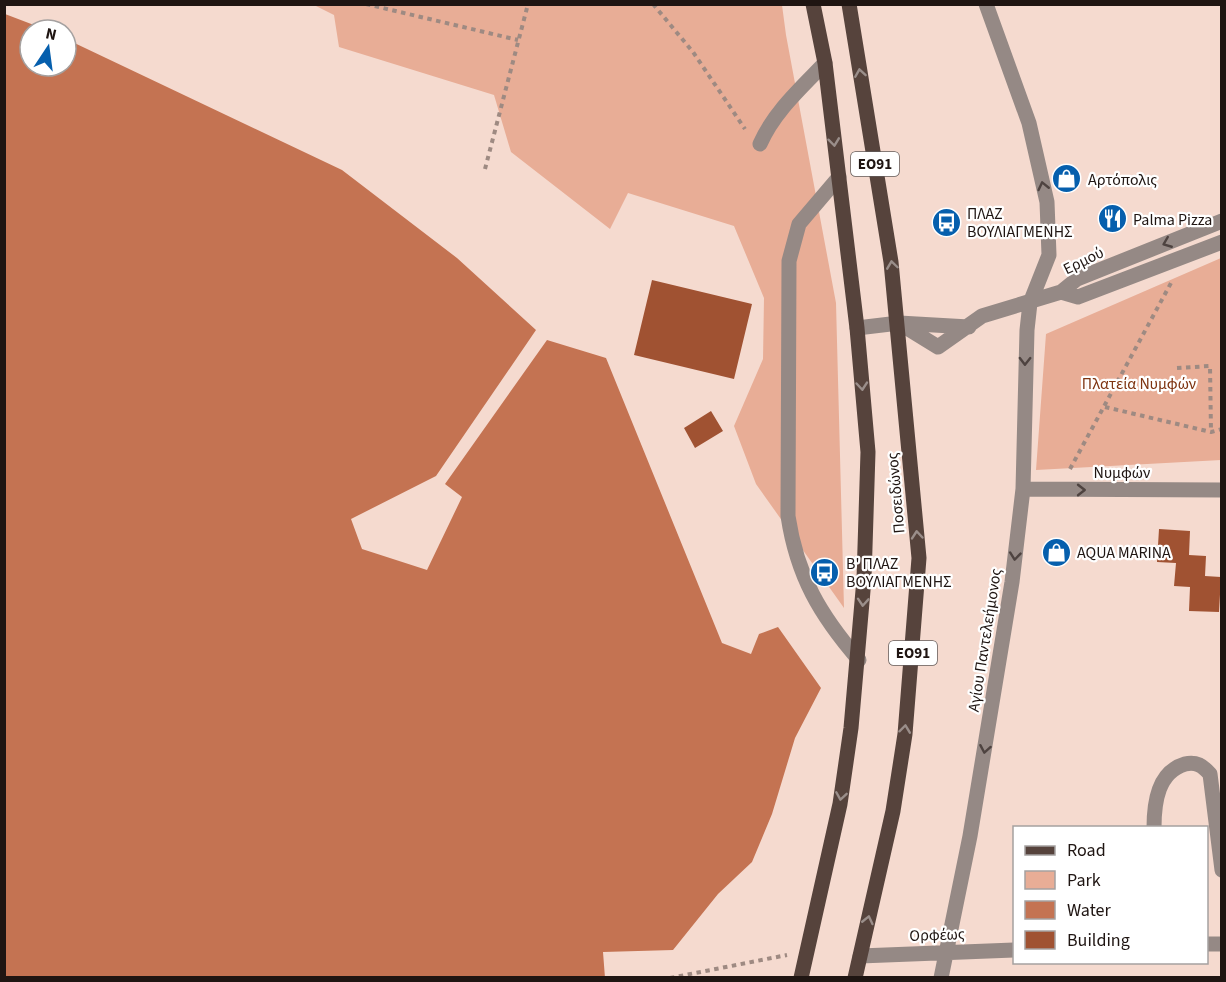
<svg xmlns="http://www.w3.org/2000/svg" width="1226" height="982" font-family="'Source Sans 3',sans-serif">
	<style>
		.green { fill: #e8ad96 }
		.water { fill: #c47352 }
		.building { fill: #a05232 }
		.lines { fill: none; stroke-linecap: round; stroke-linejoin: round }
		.path { stroke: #9e8a82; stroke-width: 4; stroke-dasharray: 4.5 4.5; stroke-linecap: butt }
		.minor { stroke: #958985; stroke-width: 15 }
		.major { stroke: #56433c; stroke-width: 15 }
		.oneway { stroke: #9a8e8a }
		.oneway2 { stroke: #4e4340 }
		.labels { text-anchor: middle; stroke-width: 4.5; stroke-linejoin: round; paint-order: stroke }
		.shield { fill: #fff; stroke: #625b59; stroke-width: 1.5 }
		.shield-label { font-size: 15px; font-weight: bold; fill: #1f1512 }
		.poi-label { font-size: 16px; fill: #1f1512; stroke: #fff; text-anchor: start }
		.street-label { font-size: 16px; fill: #1f1512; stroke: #fff }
		.park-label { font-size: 16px; fill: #7e3310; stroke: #fff }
	</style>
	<rect width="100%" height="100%" fill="#f5dacf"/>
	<path class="green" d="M314 5H782L786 35 836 303 844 608 756 484 734 426 763 359 764 298 734 226 628 193 610 229 511 152 494 95 339 47 334 15Z
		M1221 258V460L1036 470 1046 334Z"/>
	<path class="water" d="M5 14 47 30H30V66H66V39L342 170 457 258 536 330 436 476 351 519 362 549 427 570 462 497 445 484 547 340 606 358 722 643 751 654 759 634 778 627 821 688 795 738 772 814 752 862 718 894 673 950 603 952 605 978 5 977Z"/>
	<path class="building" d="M652 280 752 304 734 379 634 355Z
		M711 411 723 431 695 448 684 428Z
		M1159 529 1190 531 1189 555 1206 556 1205 576 1221 577 1219 612 1189 611 1190 587 1174 586 1176 563 1157 562Z"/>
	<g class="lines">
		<path class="path" d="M366 4 518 40
			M653 4 693 52 745 129
			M485 169 528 4
			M1177 368 1210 366 1211 432
			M1105 407 1211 432 1222 429
			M1070 469 1171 283
			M670 978 787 955"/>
		<path class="minor" d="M760 144C774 112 801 88 825 63
			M839 177 799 224 789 261 788 516C797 576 820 615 859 660
			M1061 292 1078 297 1222 242
			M899 323 938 347 982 316 1061 292 1077 279 1222 221
			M857 328 899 323 969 327
			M1023 489 1222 490
			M1154 828C1154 802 1158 772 1185 764 1196 761 1203 766 1210 774L1222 870
			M1206 944H1222
			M860 956 1014 950
			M941 978 970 836 1012 582 1023 489 1027 330 1030 303 1049 255 1047 202 1029 123 986 4"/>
		<path class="major" d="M849 4 891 262 919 558 905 734 893 811 855 978
			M801 978 840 804 851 728 864 579 868 452 857 328 825 63 813 4"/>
	</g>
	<defs><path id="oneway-chevron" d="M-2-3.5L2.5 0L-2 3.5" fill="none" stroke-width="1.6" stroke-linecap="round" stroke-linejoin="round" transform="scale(1.5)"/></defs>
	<g class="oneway">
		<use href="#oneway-chevron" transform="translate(860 73) rotate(-99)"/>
		<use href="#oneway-chevron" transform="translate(834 142) rotate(83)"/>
		<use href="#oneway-chevron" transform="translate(892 265) rotate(-98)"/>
		<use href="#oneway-chevron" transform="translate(862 386) rotate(85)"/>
		<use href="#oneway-chevron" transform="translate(917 535) rotate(-95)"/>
		<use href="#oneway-chevron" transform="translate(863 602) rotate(94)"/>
		<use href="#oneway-chevron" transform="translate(905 729) rotate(-83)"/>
		<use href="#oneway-chevron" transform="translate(841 796) rotate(99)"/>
		<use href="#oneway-chevron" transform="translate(868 920) rotate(-77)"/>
	</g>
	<g class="oneway2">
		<use href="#oneway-chevron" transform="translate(1043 186) rotate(-103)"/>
		<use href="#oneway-chevron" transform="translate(1167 243) rotate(158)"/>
		<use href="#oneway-chevron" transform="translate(1025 361) rotate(91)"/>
		<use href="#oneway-chevron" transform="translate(1081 490)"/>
		<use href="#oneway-chevron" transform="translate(1015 556) rotate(96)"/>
		<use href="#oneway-chevron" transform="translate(985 749) rotate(100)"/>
	</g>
	<defs>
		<symbol id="shop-disc" viewBox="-11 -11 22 22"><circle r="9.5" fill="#065fad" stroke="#fff"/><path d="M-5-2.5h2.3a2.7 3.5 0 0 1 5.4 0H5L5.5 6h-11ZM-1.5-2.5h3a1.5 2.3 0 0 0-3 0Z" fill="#fff"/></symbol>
		<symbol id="restaurant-disc" viewBox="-11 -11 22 22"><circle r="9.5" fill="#065fad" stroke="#fff"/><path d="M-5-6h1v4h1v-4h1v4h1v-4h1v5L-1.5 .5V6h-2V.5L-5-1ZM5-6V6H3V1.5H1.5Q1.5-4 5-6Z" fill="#fff"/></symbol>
		<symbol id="bus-disc" viewBox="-11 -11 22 22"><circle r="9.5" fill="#065fad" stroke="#fff"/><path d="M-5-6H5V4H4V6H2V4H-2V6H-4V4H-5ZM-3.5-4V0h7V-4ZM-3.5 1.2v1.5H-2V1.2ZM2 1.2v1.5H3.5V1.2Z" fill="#fff"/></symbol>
	</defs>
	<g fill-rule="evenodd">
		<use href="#shop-disc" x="1050" y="162" width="33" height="33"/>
		<use href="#restaurant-disc" x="1096" y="202" width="33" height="33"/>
		<use href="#bus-disc" x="930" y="206" width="33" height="33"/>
		<use href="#shop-disc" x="1040" y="536" width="33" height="33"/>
		<use href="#bus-disc" x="808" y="556" width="33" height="33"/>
	</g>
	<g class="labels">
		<g class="shield">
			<rect x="851" y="152" width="48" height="24" rx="4.5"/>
			<rect x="889" y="641" width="48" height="24" rx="4.5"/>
		</g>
		<g class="shield-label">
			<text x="875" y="169">ΕΟ91</text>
			<text x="913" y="658">ΕΟ91</text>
		</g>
		<g class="poi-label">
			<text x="1088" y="185">Αρτόπολις</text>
			<text x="967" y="219">ΠΛΑΖ<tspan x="967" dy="18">ΒΟΥΛΙΑΓΜΕΝΗΣ</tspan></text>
			<text x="1133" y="225">Palma Pizza</text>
			<text x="1077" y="558">AQUA MARINA</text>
			<text x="846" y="569">Β' ΠΛΑΖ<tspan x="846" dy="18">ΒΟΥΛΙΑΓΜΕΝΗΣ</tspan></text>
		</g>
		<g class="street-label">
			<text transform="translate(1083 260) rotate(-26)" y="6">Ερμού</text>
			<text x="1122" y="478">Νυμφών</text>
			<text transform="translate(895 493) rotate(-95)" y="6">Ποσειδώνος</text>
			<text transform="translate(984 640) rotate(-81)" y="6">Αγίου Παντελεήμονος</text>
			<text transform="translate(937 934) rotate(-2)" y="6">Ορφέως</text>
		</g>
		<g class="park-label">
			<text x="1139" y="389">Πλατεία Νυμφών</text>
		</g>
	</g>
	<rect width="1226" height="982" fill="none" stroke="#1f1512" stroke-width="12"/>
	<rect x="1013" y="826" width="195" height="138" fill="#ffffff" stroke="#a5a1a0" stroke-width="1.5"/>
	<rect x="1025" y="846" width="30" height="9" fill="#56433c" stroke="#a5a1a0" stroke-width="1.5"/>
	<text x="1067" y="856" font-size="18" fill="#1f1512">Road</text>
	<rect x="1025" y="871" width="30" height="18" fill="#e8ad96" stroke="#a5a1a0" stroke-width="1.5"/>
	<text x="1067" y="886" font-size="18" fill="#1f1512">Park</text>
	<rect x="1025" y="901" width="30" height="18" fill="#c47352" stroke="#a5a1a0" stroke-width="1.5"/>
	<text x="1067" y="916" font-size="18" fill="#1f1512">Water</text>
	<rect x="1025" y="931" width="30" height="18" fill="#a05232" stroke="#a5a1a0" stroke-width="1.5"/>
	<text x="1067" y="946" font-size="18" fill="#1f1512">Building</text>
	<g transform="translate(48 48) rotate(13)"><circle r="28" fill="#ffffff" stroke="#a5a1a0" stroke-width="1.5"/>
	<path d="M0-4.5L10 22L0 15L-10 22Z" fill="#065fad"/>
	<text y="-9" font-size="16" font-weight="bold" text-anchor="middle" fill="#1f1512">N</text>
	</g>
</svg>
